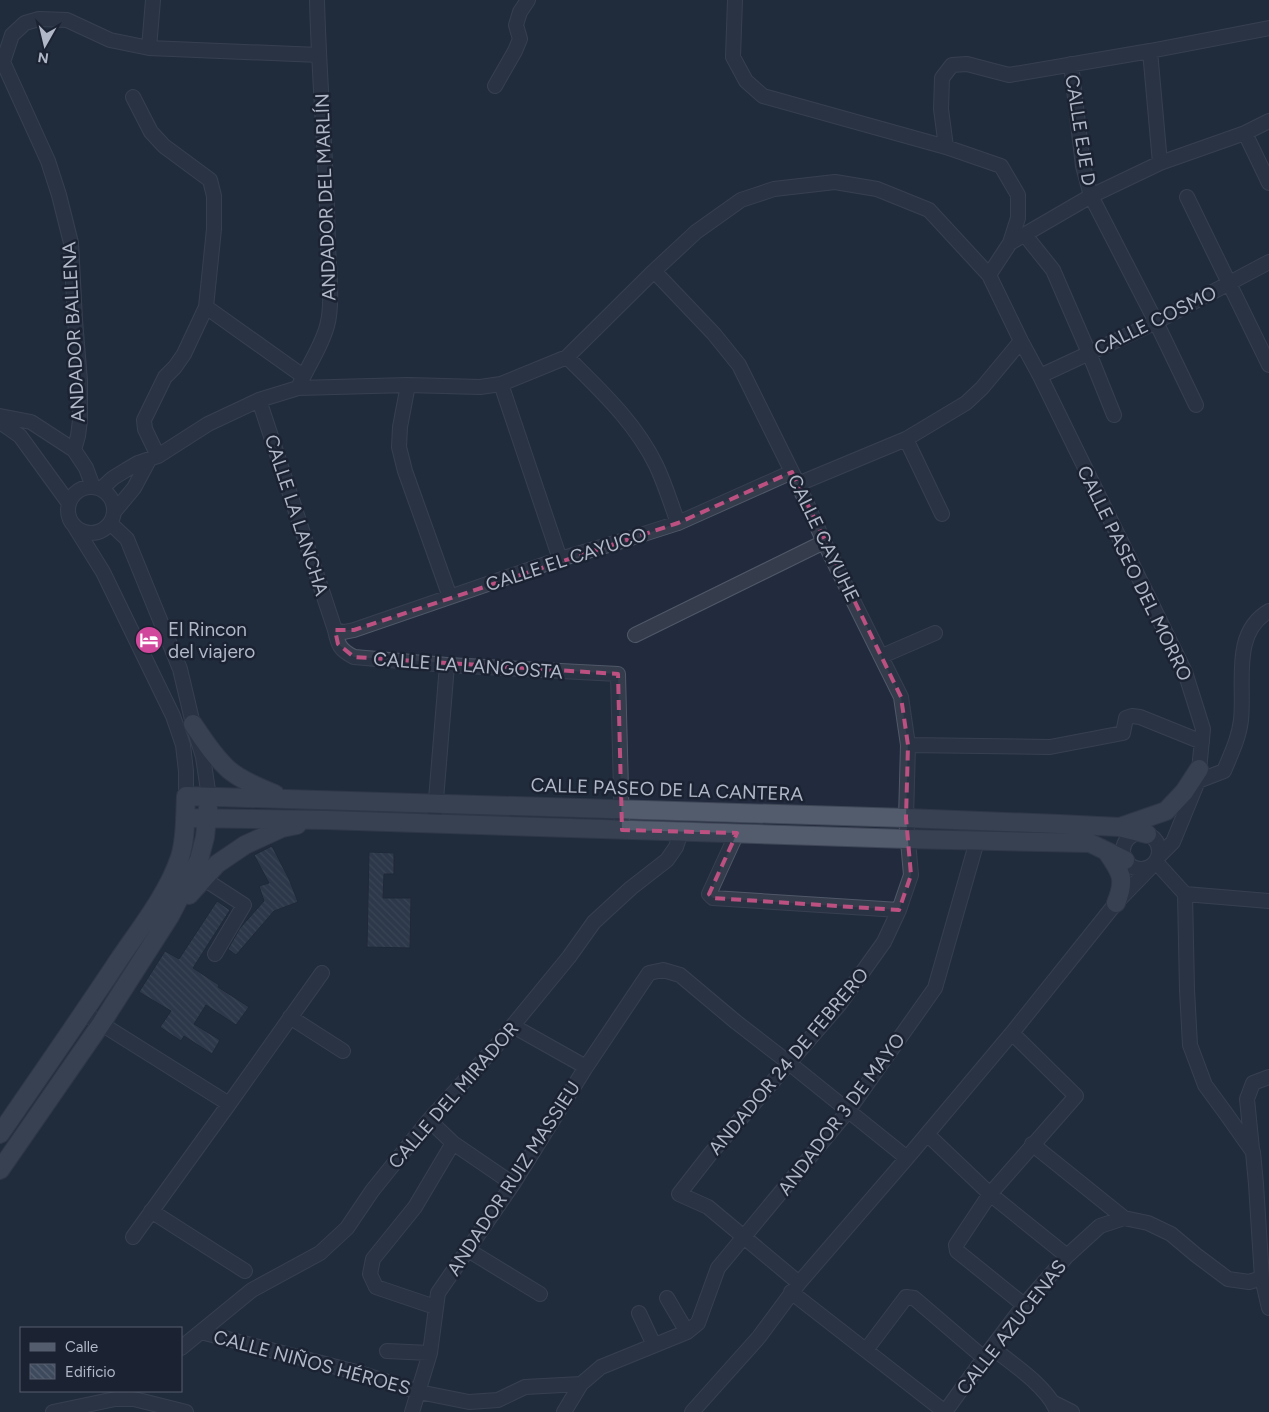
<svg xmlns="http://www.w3.org/2000/svg" width="1269" height="1412" font-family="Figtree,sans-serif">
	<style>
		.building { fill: url(#building-back-hatch); stroke: #1c2534 }
		.lines { fill: none; stroke-linecap: round; stroke-linejoin: round }
		.minor-casing { stroke: #505868; stroke-width: 16 }
		.major-casing { stroke: #3e4656; stroke-width: 20 }
		.minor { stroke: #353d4d; stroke-width: 14 }
		.major { stroke: #535c6d; stroke-width: 18 }
		.marked { fill: none; stroke: #bc5081; stroke-width: 4; stroke-dasharray: 10 6; stroke-linejoin: round }
		.labels { text-anchor: middle; stroke-width: 5; stroke-linejoin: round; paint-order: stroke }
		.street-label { font-size: 19px; fill: #b1b8c8; stroke: #1b2332 }
		.poi-label { font-size: 19px; fill: #b1b8c8; stroke: #1b2332; text-anchor: start }
	</style>
	<defs>
		<pattern id="building-back-hatch" width="6" height="6" patternUnits="userSpaceOnUse" patternTransform="scale(1.25)"><rect width="6" height="6" fill="#3d495c"/><path d="M-1 5l2 2M0 0l6 6M5-1l2 2" fill="none" stroke="#576172"/></pattern>
	</defs>
	<rect width="100%" height="100%" fill="#212b3d"/>
	<path class="building" d="M272 846 289 879 298 902 274 911 236 955 228 949 240 928 264 901 259 886 269 883 254 855Z
		M369 852 394 853V874H384L383 898H411L410 948 367 947Z
		M217 901 230 910 193 968 219 985 218 987 249 1007 236 1025 206 1005 194 1024 220 1040 212 1054 184 1036 181 1041 160 1027 171 1011 139 992 165 951 179 959Z"/>
	<g class="lines">
		<defs>
			<path id="minor" d="M735 0 733 57 746 81 763 96 946 147 1001 166 1018 195V218L1010 243
				M149 48 153 0
				M1150 51 1160 163
				M1071 64 1083 166 1091 196 1156 322 1196 405
				M495 86 515 51 520 39 516 25 520 12 528 0
				M133 97 151 132 164 146 210 180 214 196V229L206 307 184 354 175 367 165 377 144 420 145 429 158 456
				M1245 133 1269 183
				M946 147 941 109 942 78 952 65 967 64 1009 75 1150 51 1269 28
				M1187 197 1269 365
				M1025 235 1053 270 1089 353 1114 415
				M654 271 714 334 739 365 798 484 824 542 901 697 908 745 906 818 911 875 899 910 884 942 839 1005 711 1153 679 1194 708 1207 799 1283
				M989 275 1010 243 1091 196 1160 163 1245 133 1269 121
				M206 307 303 376
				M567 357C600 390 635 422 656 465 665 484 671 504 678 523
				M1040 376 1156 322 1269 262
				M501 384 560 559
				M408 385 400 427 399 447 405 471 450 597
				M298 388C307 367 321 348 327 326 333 306 329 268 328 246 327 164 319 82 317 0
				M259 400 335 630C338 645 340 650 354 657L447 665 618 674 622 830
				M0 416 31 422 74 450 86 468 93 487
				M0 422 20 436 68 502
				M906 439 942 514
				M74 450 78 436 80 420V381L75 320 71 243 59 195 48 161 3 62 12 35 25 23 39 19 67 20 110 40 149 48 319 55
				M798 484 906 439 966 403 982 388 1021 341
				M68 510a23 23 0 1 1 46 0a23 23 0 1 1-46 0Z
				M101 489 113 478 126 470 138 463 158 456 208 424 259 400 298 388 408 385 480 387 501 384 567 357 654 271 696 232 741 200 774 189 835 182 877 189 929 210 989 275 1021 341 1040 376 1185 672 1203 729 1198 781 1173 842 1159 856
				M114 512 134 488 149 460
				M110 523 127 539 180 669 193 724 203 757 209 797
				M75 527 103 572 173 716 183 745 186 771V796
				M335 630 344 632 354 630 560 559 625 540 678 523 792 472
				M635 635 824 542
				M882 656 935 633
				M908 745 1050 747 1123 733 1126 718 1132 716 1140 717 1202 742
				M1192 781H1198L1224 771C1231 754 1239 738 1241 720 1245 683 1231 633 1269 611
				M434 824 447 665
				M1123 851a18 18 0 1 1 36 0a18 18 0 1 1-36 0Z
				M737 833 709 894 713 898 899 910
				M1156 862 1185 894 1187 990 1190 1045 1205 1085 1227 1115 1253 1152 1256 1184 1262 1278 1269 1308
				M195 875 204 879 244 905 215 954
				M1185 894 1269 901
				M84 1013 229 1104
				M290 1017 343 1051
				M513 1026 586 1067
				M1012 1033 1076 1096 990 1194 956 1245 957 1251 1024 1305
				M429 1120 453 1143 513 1184
				M927 1134 990 1194 1067 1256
				M1032 1144 1124 1218
				M1252 1149 1247 1099 1253 1083 1269 1077
				M151 1211 245 1271
				M133 1237 229 1104 322 973
				M468 1250 540 1294
				M791 1292 945 1412
				M667 1298 687 1332
				M435 1307 376 1287 370 1274 373 1259 415 1207 453 1143
				M639 1313 654 1345
				M201 1332 360 1373 419 1392 469 1402 498 1400 525 1387 581 1384
				M181 1348 252 1290 320 1253 347 1228 372 1191 429 1120 496 1046 569 957 594 922 631 888 667 860 676 847 681 832
				M992 1348C1012 1363 1049 1388 1057 1412
				M866 1350 906 1297 914 1298 984 1358
				M387 1351 430 1353
				M1054 1403 1072 1412
				M53 1412 115 1399H134L186 1412
				M412 1412 430 1353 438 1293 513 1184 586 1067 649 973 663 970 680 975 736 1022 789 1063 907 1158
				M564 1412 581 1384 601 1367 687 1332 698 1323 718 1268 848 1111 935 988 977 841
				M692 1412 759 1337 799 1283 907 1158 1012 1033 1116 903 1151 867
				M945 1412 984 1358 1024 1305 1067 1256 1100 1226 1124 1218 1148 1223 1171 1234 1196 1255 1228 1279 1249 1282 1262 1278"/>
			<path id="major" d="M193 724C203 739 213 755 227 768 238 779 260 788 275 794
				M185 818 326 820 907 839 1090 843 1125 860
				M1120 827 1166 811 1184 792 1199 769
				M1107 852C1121 872 1126 879 1116 903
				M189 895 217 864 245 845 282 828 297 825
				M0 1134C40 1076 81 1017 120 958 142 926 168 893 180 857 186 838 185 816 186 796L906 818 1059 824 1119 827 1147 834
				M0 1170 101 1024 170 916 199 860 205 837 208 808"/>
		</defs>
		<use href="#minor" class="minor-casing"/>
		<use href="#major" class="major-casing"/>
		<use href="#minor" class="minor"/>
		<use href="#major" class="major"/>
	</g>
	<path d="M0 0H1269V1412H0ZM792 472 901 697 908 745 906 818 911 875 899 910 713 898 709 894 737 833 622 830 618 674 354 657 338 644 335 630H354L678 523Z" fill="#212b3d" fill-opacity=".55" fill-rule="evenodd"/>
	<path class="marked" d="M792 472 901 697 908 745 906 818 911 875 899 910 713 898 709 894 737 833 622 830 618 674 354 657 338 644 335 630H354L678 523Z"/>
	<defs>
		<symbol id="hotel-disc" viewBox="-11 -11 22 22"><circle r="9.5" fill="#d1479c" stroke="#1b2332"/><path d="M-6-4.5h1.5V1H6V5H4.5V3h-9V5H-6ZM-4 0a1.8 1.8 0 1 1 3.6 0ZM.5 0V-2.5h3Q6-2.5 6 0Z" fill="#fff"/></symbol>
	</defs>
	<g fill-rule="evenodd">
		<use href="#hotel-disc" x="133" y="624" width="32" height="32"/>
	</g>
	<g class="labels">
		<g class="street-label">
			<text transform="translate(1081 130) rotate(81)" y="7">CALLE EJE D</text>
			<text transform="translate(325 197) rotate(-92)" y="7">ANDADOR DEL MARLÍN</text>
			<text transform="translate(1155 320) rotate(-26)" y="7">CALLE COSMO</text>
			<text transform="translate(73 332) rotate(-93)" y="7">ANDADOR BALLENA</text>
			<text transform="translate(297 515) rotate(72)" y="7">CALLE LA LANCHA</text>
			<text transform="translate(824 538) rotate(64)" y="7">CALLE CAYUHE</text>
			<text transform="translate(566 559) rotate(-18)" y="7">CALLE EL CAYUCO</text>
			<text transform="translate(1135 573) rotate(64)" y="7">CALLE PASEO DEL MORRO</text>
			<text transform="translate(468 665) rotate(4)" y="7">CALLE LA LANGOSTA</text>
			<text transform="translate(667 789) rotate(2)" y="7">CALLE PASEO DE LA CANTERA</text>
			<text transform="translate(788 1061) rotate(-50)" y="7">ANDADOR 24 DE FEBRERO</text>
			<text transform="translate(453 1095) rotate(-49)" y="7">CALLE DEL MIRADOR</text>
			<text transform="translate(841 1114) rotate(-53)" y="7">ANDADOR 3 DE MAYO</text>
			<text transform="translate(513 1178) rotate(-57)" y="7">ANDADOR RUIZ MASSIEU</text>
			<text transform="translate(1011 1327) rotate(-52)" y="7">CALLE AZUCENAS</text>
			<text transform="translate(312 1362) rotate(15)" y="7">CALLE NIÑOS HÉROES</text>
		</g>
		<g class="poi-label">
			<text x="168" y="636">El Rincon<tspan x="168" dy="22">del viajero</tspan></text>
		</g>
	</g>
	<rect x="20" y="1327" width="162" height="65" fill="#1b2332" stroke="#575f6e"/>
	<rect x="30" y="1343" width="25" height="8" fill="#535c6d" stroke="#575f6e"/>
	<text x="65" y="1352" font-size="15" fill="#b1b8c8">Calle</text>
	<rect x="30" y="1364" width="25" height="15" fill="url(#building-back-hatch)" stroke="#575f6e"/>
	<text x="65" y="1377" font-size="15" fill="#b1b8c8">Edificio</text>
	<g transform="translate(45 45) rotate(188)" stroke="#1b2332" stroke-width="4" paint-order="stroke">
	<path d="M0-4L9 19L0 12L-9 19Z" fill="#b1b8c8"/>
	<text y="-8" font-size="14" font-weight="bold" text-anchor="middle" fill="#b1b8c8">N</text>
	</g>
</svg>
